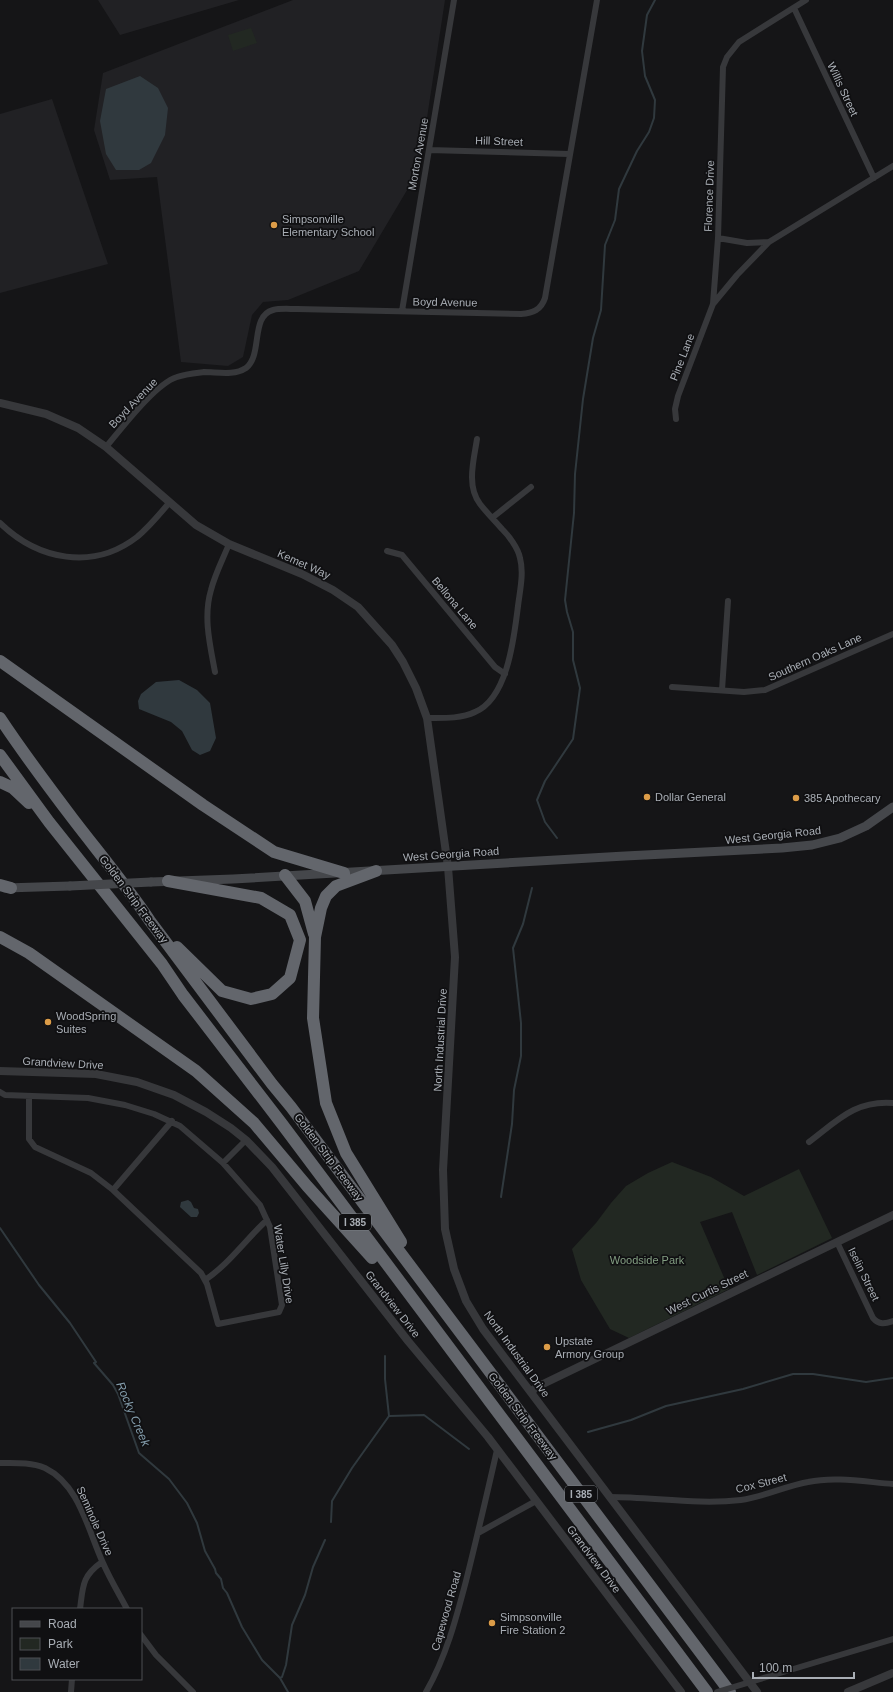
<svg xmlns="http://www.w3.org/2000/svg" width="893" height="1692" font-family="Arial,sans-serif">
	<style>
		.built { fill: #212124 }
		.green { fill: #222822 }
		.water { fill: #30393e }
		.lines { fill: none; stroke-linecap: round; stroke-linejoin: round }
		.stream { stroke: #30393e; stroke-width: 2 }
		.minor { stroke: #37383b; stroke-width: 6 }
		.tertiary { stroke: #37383b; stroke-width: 8 }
		.secondary { stroke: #45474b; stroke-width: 9 }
		.motorway { stroke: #63666c; stroke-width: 12 }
		.minor-bridge { stroke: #37383b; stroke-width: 6 }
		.secondary-bridge { stroke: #45474b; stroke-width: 9 }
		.poi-dot { fill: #dc9c48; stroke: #101012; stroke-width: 1.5 }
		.labels { text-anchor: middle; stroke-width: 3.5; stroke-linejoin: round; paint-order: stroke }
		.shield { fill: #101012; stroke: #7b7f84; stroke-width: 1 }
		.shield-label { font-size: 10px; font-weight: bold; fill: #a9aeb5 }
		.street-label { font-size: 11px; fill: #a9aeb5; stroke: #101012 }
		.poi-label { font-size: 11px; fill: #a9aeb5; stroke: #101012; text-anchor: start }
		.park-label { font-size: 11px; fill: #839e82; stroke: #101012 }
		.water-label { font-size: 12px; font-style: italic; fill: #849dac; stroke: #101012 }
	</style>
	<rect width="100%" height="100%" fill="#151517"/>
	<path class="built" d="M98 0H239L120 35Z
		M293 0H445L419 170 359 271 288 300 263 302 252 315 243 357 228 366 181 362 157 177 110 180 94 130 103 73Z
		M52 99 108 264 0 293V114Z"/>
	<path class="green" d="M251 28 257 43 233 51 228 35Z
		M672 1162 711 1177 744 1196 799 1169 832 1238 757 1275 732 1212 700 1222 729 1289 629 1338 610 1329 581 1280 572 1249 596 1223 611 1203 626 1186 648 1173Z"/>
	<path class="water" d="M140 76 158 88 168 108 165 135 151 163 139 170H116L106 154 100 121 106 89Z
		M179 680 197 690 210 703 216 738 210 751 200 755 192 750 182 731 171 722 139 709 138 701 141 694 156 682Z
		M188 1200 191 1202 194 1208 198 1209 199 1213 197 1217H191L180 1207 181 1202Z"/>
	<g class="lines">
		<path class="stream" d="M557 838 545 822 537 800 545 781 573 739 580 688 573 660V632L567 612 565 600 574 513 575 474 583 399 593 338 601 310 605 245 615 220 619 189 637 151 649 132 654 118 655 100 645 76 642 51 647 15 655 0
			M501 1197 512 1124 514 1090 521 1056V1023L513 948 523 924 532 888
			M0 1228 39 1285 70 1323 96 1362 94 1363 113 1385 118 1394 139 1453 169 1479 187 1503 197 1523 205 1551 215 1569 216 1573 221 1579 223 1588 227 1593 242 1627 262 1660 280 1678 288 1692
			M390 1416 424 1415 469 1449
			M588 1432 631 1420 666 1406 743 1389 793 1374H813L866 1382 893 1378
			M331 1522 332 1501 352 1468 389 1416 385 1379V1356
			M280 1678 282 1677 286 1665 292 1625 305 1595 313 1567 325 1540"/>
		<path class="minor" d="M794 8 874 178
			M429 150 569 154
			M718 238 747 243 769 242 893 166
			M713 304 737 275 769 242
			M402 311 454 0
			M676 419 675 409 678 396 713 304 718 238 723 67 727 57 739 42 806 0
			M106 447C122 428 155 384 177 377 185 374 196 373 204 372 217 372 234 376 246 368 263 355 250 316 273 310 280 308 289 309 297 309L521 314C533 313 541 310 545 298L597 0
			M492 518 531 487
			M0 523C38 560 93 571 137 537 149 527 159 515 169 503
			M387 551 402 555 495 667 505 674
			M215 672C210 645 203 617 211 590 215 574 223 559 229 544
			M672 687 744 692 765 690 893 634
			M722 690 728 601
			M427 718C442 718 461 719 475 712 508 698 514 637 518 606 520 590 524 573 520 558 518 548 509 536 502 529 495 521 487 513 480 504 466 486 474 459 477 439
			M0 1092 5 1095 88 1098 125 1105 154 1114 180 1126 223 1163 260 1205 270 1227 282 1305 279 1312 218 1324 207 1284 201 1273 113 1190 91 1173 35 1147 29 1139V1097
			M809 1142C837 1121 855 1100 893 1103
			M223 1163 246 1140
			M113 1190 172 1121
			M837 1242 873 1318C879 1325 885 1324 893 1321
			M205 1280C229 1264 246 1239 267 1220
			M0 1463C15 1463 31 1462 45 1468 80 1485 88 1531 103 1563 110 1579 119 1594 127 1609
			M610 1497C653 1497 697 1505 741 1500 764 1497 785 1486 808 1482 835 1476 866 1482 893 1484
			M478 1533 536 1501
			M80 1609C83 1586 82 1576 102 1562
			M141 1635 156 1655 193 1692
			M770 1676 893 1639
			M71 1692 72 1679
			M426 1692C446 1657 456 1619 466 1581 477 1537 487 1494 497 1450"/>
		<path class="tertiary" d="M0 403 46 414 78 428 106 447 196 525 229 544 302 574 333 590 358 607 392 645 403 662 416 688 427 718 448 867 455 957 443 1170 445 1229 454 1269 466 1301 483 1329 757 1692
			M0 1071 96 1074 137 1082 174 1095 206 1112 231 1128 246 1140 272 1167 408 1341 488 1437 681 1692
			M531 1391 543 1384 893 1215
			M848 1692 893 1673"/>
		<path class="secondary" d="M151 882 233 879 625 856 782 848 812 845 840 838 866 826 893 807
			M5 888 70 886"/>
		<path class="motorway" d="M0 661 203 805 274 852 344 873
			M0 718C23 753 48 786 73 819 99 853 126 885 150 921L272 1084 291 1107 730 1692
			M0 755 49 822 162 964 183 995 282 1124 707 1692
			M0 782 13 788 29 803
			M376 871 336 886 326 896 321 908 315 937 313 1018 326 1103 346 1153 401 1242
			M285 875 305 901 314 934
			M168 881 261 898 290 915 300 940 290 978 272 994 251 999 222 991 177 947
			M0 885 11 888
			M0 937 29 953 196 1071 254 1123 307 1186 372 1258"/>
		<path class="minor-bridge" d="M717 1692 770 1676"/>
		<path class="secondary-bridge" d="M70 886 151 882"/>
	</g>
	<g class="poi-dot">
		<circle cx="274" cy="225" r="4"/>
		<circle cx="647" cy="797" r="4"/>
		<circle cx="796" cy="798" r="4"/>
		<circle cx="48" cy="1022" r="4"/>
		<circle cx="547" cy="1347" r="4"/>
		<circle cx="492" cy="1623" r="4"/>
	</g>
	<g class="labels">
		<g class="shield">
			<rect x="339" y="1214" width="32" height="16" rx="3"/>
			<rect x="565" y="1486" width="32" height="16" rx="3"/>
		</g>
		<g class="shield-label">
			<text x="355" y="1226">I 385</text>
			<text x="581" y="1498">I 385</text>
		</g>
		<g class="street-label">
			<text transform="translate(843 89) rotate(65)" y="4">Willis Street</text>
			<text transform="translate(499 141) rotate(2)" y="4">Hill Street</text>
			<text transform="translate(418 154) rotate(-80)" y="4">Morton Avenue</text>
			<text transform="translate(709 196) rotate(-88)" y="4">Florence Drive</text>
			<text transform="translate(445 302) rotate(1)" y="4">Boyd Avenue</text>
			<text transform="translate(682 357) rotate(-69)" y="4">Pine Lane</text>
			<text transform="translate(133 403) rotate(-46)" y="4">Boyd Avenue</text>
			<text transform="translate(304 564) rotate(24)" y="4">Kemet Way</text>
			<text transform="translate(455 603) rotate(50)" y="4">Bellona Lane</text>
			<text transform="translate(815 657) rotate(-24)" y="4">Southern Oaks Lane</text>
			<text transform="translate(773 835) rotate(-6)" y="4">West Georgia Road</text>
			<text transform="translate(451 854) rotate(-4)" y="4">West Georgia Road</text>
			<text transform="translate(134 899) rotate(53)" y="4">Golden Strip Freeway</text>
			<text transform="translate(440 1040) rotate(-87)" y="4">North Industrial Drive</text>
			<text transform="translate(63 1063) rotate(3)" y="4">Grandview Drive</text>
			<text transform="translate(329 1157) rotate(53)" y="4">Golden Strip Freeway</text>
			<text transform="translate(284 1264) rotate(81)" y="4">Water Lilly Drive</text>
			<text transform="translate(864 1274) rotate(64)" y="4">Iselin Street</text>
			<text transform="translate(707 1292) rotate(-26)" y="4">West Curtis Street</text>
			<text transform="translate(393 1304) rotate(52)" y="4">Grandview Drive</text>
			<text transform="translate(517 1354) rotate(54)" y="4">North Industrial Drive</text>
			<text transform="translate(523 1416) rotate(53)" y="4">Golden Strip Freeway</text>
			<text transform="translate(761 1483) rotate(-14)" y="4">Cox Street</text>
			<text transform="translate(95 1521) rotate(66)" y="4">Seminole Drive</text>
			<text transform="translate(594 1559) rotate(53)" y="4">Grandview Drive</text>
			<text transform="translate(446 1611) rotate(-74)" y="4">Capewood Road</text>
		</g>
		<g class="poi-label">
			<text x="282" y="223">Simpsonville<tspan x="282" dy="13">Elementary School</tspan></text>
			<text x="655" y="801">Dollar General</text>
			<text x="804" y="802">385 Apothecary</text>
			<text x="56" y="1020">WoodSpring<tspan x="56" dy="13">Suites</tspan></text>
			<text x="555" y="1345">Upstate<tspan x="555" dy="13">Armory Group</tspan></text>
			<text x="500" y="1621">Simpsonville<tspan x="500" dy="13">Fire Station 2</tspan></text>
		</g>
		<g class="park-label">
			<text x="647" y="1264">Woodside Park</text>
		</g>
		<g class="water-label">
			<text transform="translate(133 1414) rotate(67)" y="4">Rocky Creek</text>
		</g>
	</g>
	<rect x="12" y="1608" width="130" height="72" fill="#101012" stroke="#4d4f53"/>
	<rect x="20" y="1621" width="20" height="6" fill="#45474b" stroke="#4d4f53"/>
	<text x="48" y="1628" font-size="12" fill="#a9aeb5">Road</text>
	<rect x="20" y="1638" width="20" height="12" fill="#222822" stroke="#4d4f53"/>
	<text x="48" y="1648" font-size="12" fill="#a9aeb5">Park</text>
	<rect x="20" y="1658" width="20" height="12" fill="#30393e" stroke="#4d4f53"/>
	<text x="48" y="1668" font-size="12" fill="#a9aeb5">Water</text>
	<path d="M753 1672v6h101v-6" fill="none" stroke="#a9aeb5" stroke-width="2"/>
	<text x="759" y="1672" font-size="12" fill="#a9aeb5" stroke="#101012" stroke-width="3" paint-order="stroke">100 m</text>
</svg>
